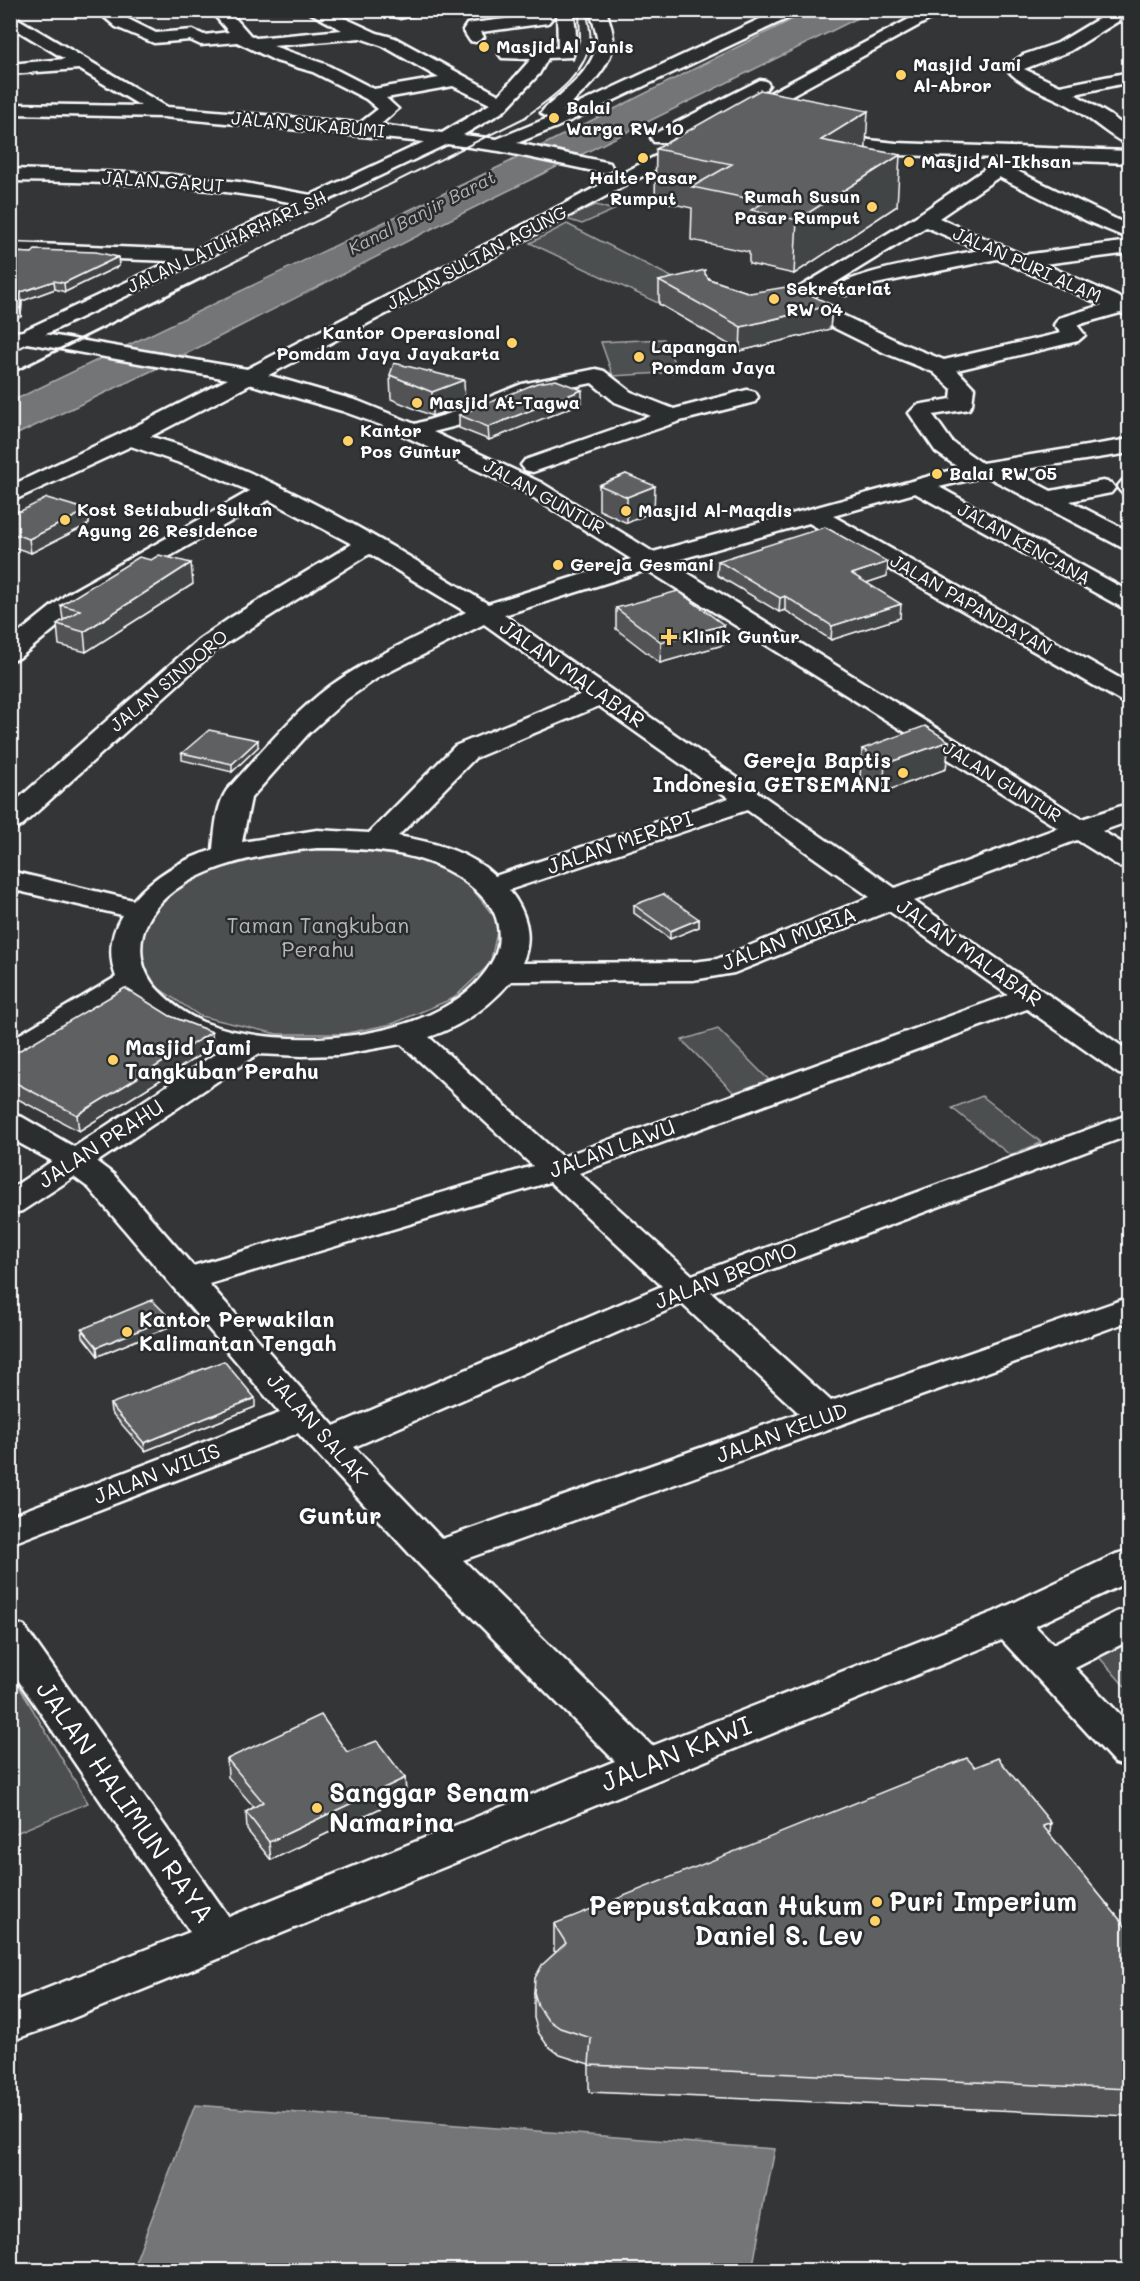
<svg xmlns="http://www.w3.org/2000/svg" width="1140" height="2281" font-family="Mali,sans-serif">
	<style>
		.green { fill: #4c4f50; stroke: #a6a7a8; stroke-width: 1.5 }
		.water { fill: #737576; stroke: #abacad; stroke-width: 1.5 }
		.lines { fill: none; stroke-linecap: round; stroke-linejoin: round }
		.minor-casing { stroke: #fff; stroke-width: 5 }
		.major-casing { stroke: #fff; stroke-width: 5 }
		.minor { fill: #2a2d2e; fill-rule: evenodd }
		.major { fill: #2a2d2e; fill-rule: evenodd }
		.rail-far1 { stroke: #fff; stroke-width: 2 }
		.rail { stroke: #fff; stroke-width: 3 }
		.wall { fill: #525354; stroke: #fff; stroke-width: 1.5 }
		.shaded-wall { fill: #424445; stroke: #fff; stroke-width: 1.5 }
		.building { fill: #5f6162; stroke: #fff; stroke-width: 1.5 }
		.poi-dot { fill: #ffd166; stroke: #2a2d2e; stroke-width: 2 }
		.labels { text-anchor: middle; stroke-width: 5; stroke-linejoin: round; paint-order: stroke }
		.far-poi-label { font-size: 18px; font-weight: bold; fill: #fff; stroke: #2a2d2e; text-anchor: start }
		.far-street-label { font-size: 18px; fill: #fff; stroke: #2a2d2e }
		.far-water-label { font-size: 18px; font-style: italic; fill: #b2b3b4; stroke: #2a2d2e }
		.street-label { font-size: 21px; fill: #fff; stroke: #2a2d2e }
		.poi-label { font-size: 21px; font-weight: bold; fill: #fff; stroke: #2a2d2e; text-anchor: start }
		.park-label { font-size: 21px; fill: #b7b9b9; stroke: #2a2d2e }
		.quarter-label { font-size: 24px; font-weight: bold; fill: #fff; stroke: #2a2d2e }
		.near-street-label { font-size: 26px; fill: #fff; stroke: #2a2d2e }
		.near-poi-label { font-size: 26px; font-weight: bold; fill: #fff; stroke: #2a2d2e; text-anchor: start }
	</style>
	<rect width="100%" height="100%" fill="#333536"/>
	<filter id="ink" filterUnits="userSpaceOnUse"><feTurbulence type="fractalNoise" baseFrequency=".0167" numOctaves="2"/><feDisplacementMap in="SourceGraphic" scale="12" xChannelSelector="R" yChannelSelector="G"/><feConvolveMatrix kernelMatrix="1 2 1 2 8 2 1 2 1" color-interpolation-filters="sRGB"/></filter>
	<g filter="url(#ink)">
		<path class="green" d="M596 205 614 210 582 224 563 218Z
			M567 224 701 292 658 303 530 243Z
			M664 339 678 372 613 376 601 342Z
			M386 846 438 861 471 887 499 923 490 964 454 998 392 1024 343 1034H277L200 1016 151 983 136 946 149 909 197 869 259 849Z
			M718 1029 773 1084 736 1095 682 1040Z
			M982 1096 1041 1142V1143L1010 1155 952 1108Z
			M1129 1640V1691L1098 1656Z
			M10 1671 88 1803 11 1835H10Z"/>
		<path class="water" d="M809 11H872L447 221 162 366 11 437 10 402 509 162Z
			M195 2105 775 2149 752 2270H132Z"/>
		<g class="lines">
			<defs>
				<path id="minor" d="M96 10H115L128 19 156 33 193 30 204 35 229 32 216 17 205 10H228L250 35 256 38 342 30 305 10H327L377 33 395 38 499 95 531 59 502 58 499 54 502 50 558 48 557 10H573C575 24 579 44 572 57L548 58 539 74 504 111 463 135 497 139 548 118 541 113 544 109C563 92 593 71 597 43 598 32 592 21 590 10H606C609 21 614 32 613 43 611 70 582 93 563 111L779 10H801L799 13 557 127 517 143 610 163 612 167 610 171 603 173 499 151 447 144 10 351V337L171 261 10 255V243L194 250 294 203C201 184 105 182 10 181V169L163 174 239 182 311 195 424 142 163 117 10 114V104L141 106 79 69 10 74V64L65 59 10 26V14L167 107 360 123 378 109 366 99 313 72 276 61 237 42 201 45 190 40 154 43 116 27ZM360 38 383 46 439 78 374 89 325 64 273 46ZM453 86 490 104 442 133 380 125 398 109 386 98Z
					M394 10H423L421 13 400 18 394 16 392 13Z
					M1113 10H1130V14L1070 51 1024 69 1060 86 1130 72V82L1075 94 1111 116 1130 130V145C1118 143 1085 114 1070 106 1053 96 1015 84 1006 67L1023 55 1058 43Z
					M546 11 554 16 548 23 481 32 484 37 476 42 470 41 463 30 467 24 473 23 537 15Z
					M824 128 869 140 896 143 1130 151V163L1024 159 1011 168 1130 226V239L1089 222 999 177 939 218 1023 255 1130 241V253L1044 264 1123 299 1130 298V316L1120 313 1077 325 1085 335 1078 341 957 370 974 388 972 404 969 409 933 415 952 442 982 463 1130 439V453L1013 471 1051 491 1103 481 1111 483 1115 488 1111 493 1070 501 1130 532V549L1121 547 986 476 939 487 1130 592V609L1121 607 915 493 833 516 1130 684V703L1121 701 809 523 670 562 1082 819 1130 803V821L1102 831 1130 848V870L1120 867 1077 840 914 901 1130 1052V1076L1119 1074 1027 1009 579 1173 692 1275 1130 1114V1135L711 1292 831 1401 1130 1297V1321L463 1560 652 1746 994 1612 1116 1554 1130 1550V1581L1035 1626 1053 1644 1116 1612 1130 1608V1640L1075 1668 1130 1725V1768L1115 1763 1002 1640 56 2025 10 2041V2003L190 1932 10 1668V1622L24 1626 229 1917 615 1761 420 1565 298 1433 10 1544V1516L280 1413 89 1188 74 1177 22 1211 10 1214V1189L52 1161 10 1138V1114L22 1117 74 1147 224 1048C183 1038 159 1026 128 996L21 1061 10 1063V1040L116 977C108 955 110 935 122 915L10 889V871L133 900C154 876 182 859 213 850 215 831 216 806 227 790 260 754 291 715 330 686 372 656 420 636 466 612L370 554 366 556 216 650 20 827 10 829V806L198 640 230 618 352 544 269 500 85 604 19 658 10 661V640L67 594 250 491 197 469 122 443 119 438 122 433 130 431C259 463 375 536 488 604L631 559 526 493 381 425 342 411 239 381 236 376 239 371 247 369 358 401 415 424 448 414 522 384 596 369 604 371 631 392 674 409 747 390 755 392 758 397 755 402 680 421 533 472 525 470 521 465 525 460 651 416 615 402 592 383 536 394 464 424 433 432 542 483 653 552 959 468 936 452 909 413 917 405 951 399 952 389 933 372 885 353 792 307 764 313 757 311 754 307 757 303 787 295 918 215 1001 158 896 155 868 151 818 137 815 133 818 129ZM926 227 979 250C953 256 848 271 836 289L839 293 846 295 871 285 997 259 1102 305 1059 318 1054 325 1061 333 944 360 901 343 809 299ZM647 570 1058 828 895 888 504 615ZM484 624 582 694 455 746 369 833 317 830 242 842 251 798 308 734 347 699 379 677ZM599 706 729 798 495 876C469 851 432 842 398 836L475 758ZM747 810 870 897 717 959 693 962 522 963C534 937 526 911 509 890ZM317 848C379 848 445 852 488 903 500 917 502 942 494 958 451 1044 282 1053 203 1022 186 1015 172 1004 159 991 140 972 136 945 148 921 174 868 265 853 317 848ZM889 911 1008 995 562 1157 429 1037C462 1026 489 1007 511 981L693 980 734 973ZM401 1044 533 1166 193 1266 113 1174 97 1162 258 1054 302 1056 339 1055ZM550 1182 662 1286 334 1426 209 1284ZM682 1304 799 1413 442 1539 354 1447Z
					M1130 479V494L1121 492 1117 487 1122 481Z"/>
				<path id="major" d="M926 10H947L748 119H736L733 115 736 111Z
					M760 80 766 81 769 85 766 89 666 142H654L651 138 654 134Z
					M696 135 702 136 705 140 702 144 430 291 138 443 10 502V486L122 433 228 379 27 343 10 344V332L27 331 247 369Z"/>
			</defs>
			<use href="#minor" class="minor-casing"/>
			<use href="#major" class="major-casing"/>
			<use href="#minor" class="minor"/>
			<use href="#major" class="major"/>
			<path class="rail-far1" d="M573 60 580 37 579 13
				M202 278 524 118C549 99 585 77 590 42 592 32 588 20 586 10"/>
			<path class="rail" d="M10 374 205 277"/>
		</g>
		<path class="wall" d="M1130 10V24L1120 23 1121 13Z
			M866 148 897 206 794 274 749 264V252L691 240 692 208 655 200 656 149Z
			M10 252 118 257 119 266 65 292 55 289 22 301 21 317 10 316Z
			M705 274 709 279 750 293 832 305 830 329 740 351 659 304V281Z
			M390 375 465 405 432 416 391 399Z
			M582 403 489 440 459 428V415Z
			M626 474 654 511 627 523 599 510V485Z
			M88 510 89 524 31 553 10 546V511Z
			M718 561 887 576 866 583 900 618 831 640 785 610 779 612 717 575Z
			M193 584 86 652 59 645 57 624 63 620 61 605Z
			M616 608 723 645 660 663 616 629Z
			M949 741 946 769 883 792 860 777 862 749Z
			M258 747 232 772 182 760V753Z
			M634 905 699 919V927L670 939 634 913Z
			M170 1016 212 1032 213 1047 79 1131 10 1095V1056Z
			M171 1326 98 1356 83 1337 82 1329Z
			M110 1404 255 1407 145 1451 111 1412Z
			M347 1752 405 1778 406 1796 271 1860 247 1830 246 1812 254 1807 228 1777 227 1759Z
			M975 1767 1050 1835 1130 1932V2116L589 2092V2064L560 2055 547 2045 538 2032 534 2018V1992L556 1952 554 1951V1924Z"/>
		<path class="shaded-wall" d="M868 111 865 162 821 140Z
			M900 155 897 206 794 274 797 220Z
			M118 257 119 266 65 292 64 283Z
			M54 281 55 289 22 301 21 317 20 308 21 292Z
			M832 305 830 329 740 351 741 327Z
			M464 380 465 405 432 416V392Z
			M582 390V403L489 440 488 427Z
			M655 486 654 511 627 523V497Z
			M88 510 89 524 31 553 29 539Z
			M888 562 887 576 851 588 852 574Z
			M191 563 193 584 86 652 84 632Z
			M785 596V610L779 612 780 598Z
			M901 604 900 618 831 640 832 626Z
			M724 625 723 645 660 663 661 642Z
			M258 740V747L232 772V764Z
			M949 741 946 769 883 792 885 764Z
			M699 919V927L670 939V931Z
			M212 1032 213 1047 79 1131 77 1115Z
			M170 1318 171 1326 98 1356 97 1347Z
			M255 1398V1407L145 1451 144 1443Z
			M405 1778 406 1796 271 1860 269 1842Z
			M1051 1823 1048 1849 1043 1826Z"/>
		<path class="building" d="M1125 10H1130V14L1121 13Z
			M760 90 868 111 821 140 900 155 797 220 751 210 765 202 692 187 732 164 656 149Z
			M35 250 96 252 118 257 64 283 54 281 21 292 20 308 10 307V252L32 253Z
			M705 270V274L709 279 750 293 792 286 832 305 741 327 659 281Z
			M394 363 464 380 432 392 390 375Z
			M556 380 582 390 488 427 459 415 537 383Z
			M626 474 655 486 627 497 599 485Z
			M47 498 88 510 29 539 10 533V511L14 510 19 512Z
			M825 527 888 562 852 574 901 604 832 626 785 596 780 598 718 561Z
			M159 555 191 563 84 632 57 624 80 610 61 605 139 557 151 560Z
			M678 591 724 625 661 642 616 608Z
			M925 726 949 741 885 764 862 749Z
			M209 730 258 740 232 764 182 753Z
			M663 894 699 919 670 931 634 905Z
			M125 988 170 1016 212 1032 77 1115 10 1080V1056Z
			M152 1300 170 1318 97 1347 82 1329Z
			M224 1361 255 1398 144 1443 110 1404Z
			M321 1715 347 1752 377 1741 405 1778 269 1842 246 1812 263 1802 227 1759Z
			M967 1758 975 1767 998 1758 1051 1823 1043 1826 1130 1932V2089L589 2065 591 2038 560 2028 547 2019 538 2006 534 1992 535 1978 542 1965 566 1943 554 1924Z"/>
	</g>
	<g class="poi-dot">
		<circle cx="484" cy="47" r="6"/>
		<circle cx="901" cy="75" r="6"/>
		<circle cx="554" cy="118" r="6"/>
		<circle cx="643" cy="158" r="6"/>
		<circle cx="909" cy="162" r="6"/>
		<circle cx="872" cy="207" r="6"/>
		<circle cx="774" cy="299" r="6"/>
		<circle cx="512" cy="343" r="6"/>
		<circle cx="639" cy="357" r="6"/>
		<circle cx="417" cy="403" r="6"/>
		<circle cx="348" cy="441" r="6"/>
		<circle cx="937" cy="474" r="6"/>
		<circle cx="626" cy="511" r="6"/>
		<circle cx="65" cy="520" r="6"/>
		<circle cx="558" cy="565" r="6"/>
		<path d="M666 628h6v6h6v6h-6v6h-6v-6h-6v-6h6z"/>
		<circle cx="903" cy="773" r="6"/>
		<circle cx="113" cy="1060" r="6"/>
		<circle cx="127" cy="1332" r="6"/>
		<circle cx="317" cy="1808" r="6"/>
		<circle cx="877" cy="1902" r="6"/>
		<circle cx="875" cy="1921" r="6"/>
	</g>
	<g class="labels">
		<g class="far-poi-label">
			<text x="496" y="53">Masjid Al Janis</text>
			<text x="913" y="71">Masjid Jami<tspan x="913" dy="21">Al-Abror</tspan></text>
			<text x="566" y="114">Balai<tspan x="566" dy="21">Warga RW 10</tspan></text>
			<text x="921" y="168">Masjid Al-Ikhsan</text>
			<text x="643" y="184" text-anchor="middle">Halte Pasar<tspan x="643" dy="21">Rumput</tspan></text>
			<text x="860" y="203" text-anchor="end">Rumah Susun<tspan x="860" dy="21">Pasar Rumput</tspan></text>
			<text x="786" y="295">Sekretariat<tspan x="786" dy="21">RW 04</tspan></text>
			<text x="500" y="339" text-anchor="end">Kantor Operasional<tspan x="500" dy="21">Pomdam Jaya Jayakarta</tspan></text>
			<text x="651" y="353">Lapangan<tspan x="651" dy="21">Pomdam Jaya</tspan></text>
			<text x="429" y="409">Masjid At-Tagwa</text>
			<text x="360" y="437">Kantor<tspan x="360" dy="21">Pos Guntur</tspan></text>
			<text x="949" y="480">Balai RW 05</text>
			<text x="77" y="516">Kost Setiabudi Sultan<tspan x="77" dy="21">Agung 26 Residence</tspan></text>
			<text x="638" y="517">Masjid Al-Maqdis</text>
			<text x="570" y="571">Gereja Gesmani</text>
			<text x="682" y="643">Klinik Guntur</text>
		</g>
		<g class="far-street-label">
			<text transform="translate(308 125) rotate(5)" y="6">JALAN SUKABUMI</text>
			<text transform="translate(163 182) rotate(4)" y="6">JALAN GARUT</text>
			<text transform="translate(227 242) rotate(-25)" y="6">JALAN LATUHARHARI SH</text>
			<text transform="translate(477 258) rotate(-28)" y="6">JALAN SULTAN AGUNG</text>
			<text transform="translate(1027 265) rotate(24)" y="6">JALAN PURI ALAM</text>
			<text transform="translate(544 497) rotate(29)" y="6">JALAN GUNTUR</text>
			<text transform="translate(1024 544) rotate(29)" y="6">JALAN KENCANA</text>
			<text transform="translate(971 605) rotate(30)" y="6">JALAN PAPANDAYAN</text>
			<text transform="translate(169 681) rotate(-40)" y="6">JALAN SINDORO</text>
			<text transform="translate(1002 782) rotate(32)" y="6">JALAN GUNTUR</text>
		</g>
		<g class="far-water-label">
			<text transform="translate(422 213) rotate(-27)" y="6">Kanal Banjir Barat</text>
		</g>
		<g class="street-label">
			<text transform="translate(572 674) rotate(35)" y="7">JALAN MALABAR</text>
			<text transform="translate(620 843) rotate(-19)" y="7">JALAN MERAPI</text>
			<text transform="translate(789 939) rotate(-21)" y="7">JALAN MURIA</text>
			<text transform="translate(969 953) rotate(35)" y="7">JALAN MALABAR</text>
			<text transform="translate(101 1144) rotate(-33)" y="7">JALAN PRAHU</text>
			<text transform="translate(612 1149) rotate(-20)" y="7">JALAN LAWU</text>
			<text transform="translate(726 1276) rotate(-21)" y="7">JALAN BROMO</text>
			<text transform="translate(317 1428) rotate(48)" y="7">JALAN SALAK</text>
			<text transform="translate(782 1433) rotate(-20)" y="7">JALAN KELUD</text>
			<text transform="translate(157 1474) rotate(-21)" y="7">JALAN WILIS</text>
		</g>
		<g class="poi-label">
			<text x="891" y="768" text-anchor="end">Gereja Baptis<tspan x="891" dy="24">Indonesia GETSEMANI</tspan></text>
			<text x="125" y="1055">Masjid Jami<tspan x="125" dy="24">Tangkuban Perahu</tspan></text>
			<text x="139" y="1327">Kantor Perwakilan<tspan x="139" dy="24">Kalimantan Tengah</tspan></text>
		</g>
		<g class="park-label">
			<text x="318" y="933">Taman Tangkuban<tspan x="318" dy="24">Perahu</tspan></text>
		</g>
		<g class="quarter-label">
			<text x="340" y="1524">Guntur</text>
		</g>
		<g class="near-street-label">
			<text transform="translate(676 1754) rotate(-22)" y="9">JALAN KAWI</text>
			<text transform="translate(125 1802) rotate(55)" y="9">JALAN HALIMUN RAYA</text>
		</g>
		<g class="near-poi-label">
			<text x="329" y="1802">Sanggar Senam<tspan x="329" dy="30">Namarina</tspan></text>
			<text x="889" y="1911">Puri Imperium</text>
			<text x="863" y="1915" text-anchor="end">Perpustakaan Hukum<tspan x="863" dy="30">Daniel S. Lev</tspan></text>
		</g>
	</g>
	<rect width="1140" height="2281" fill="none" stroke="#2a2d2e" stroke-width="36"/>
	<rect x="18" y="18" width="1104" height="2245" fill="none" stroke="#fff" stroke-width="2" filter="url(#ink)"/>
</svg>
